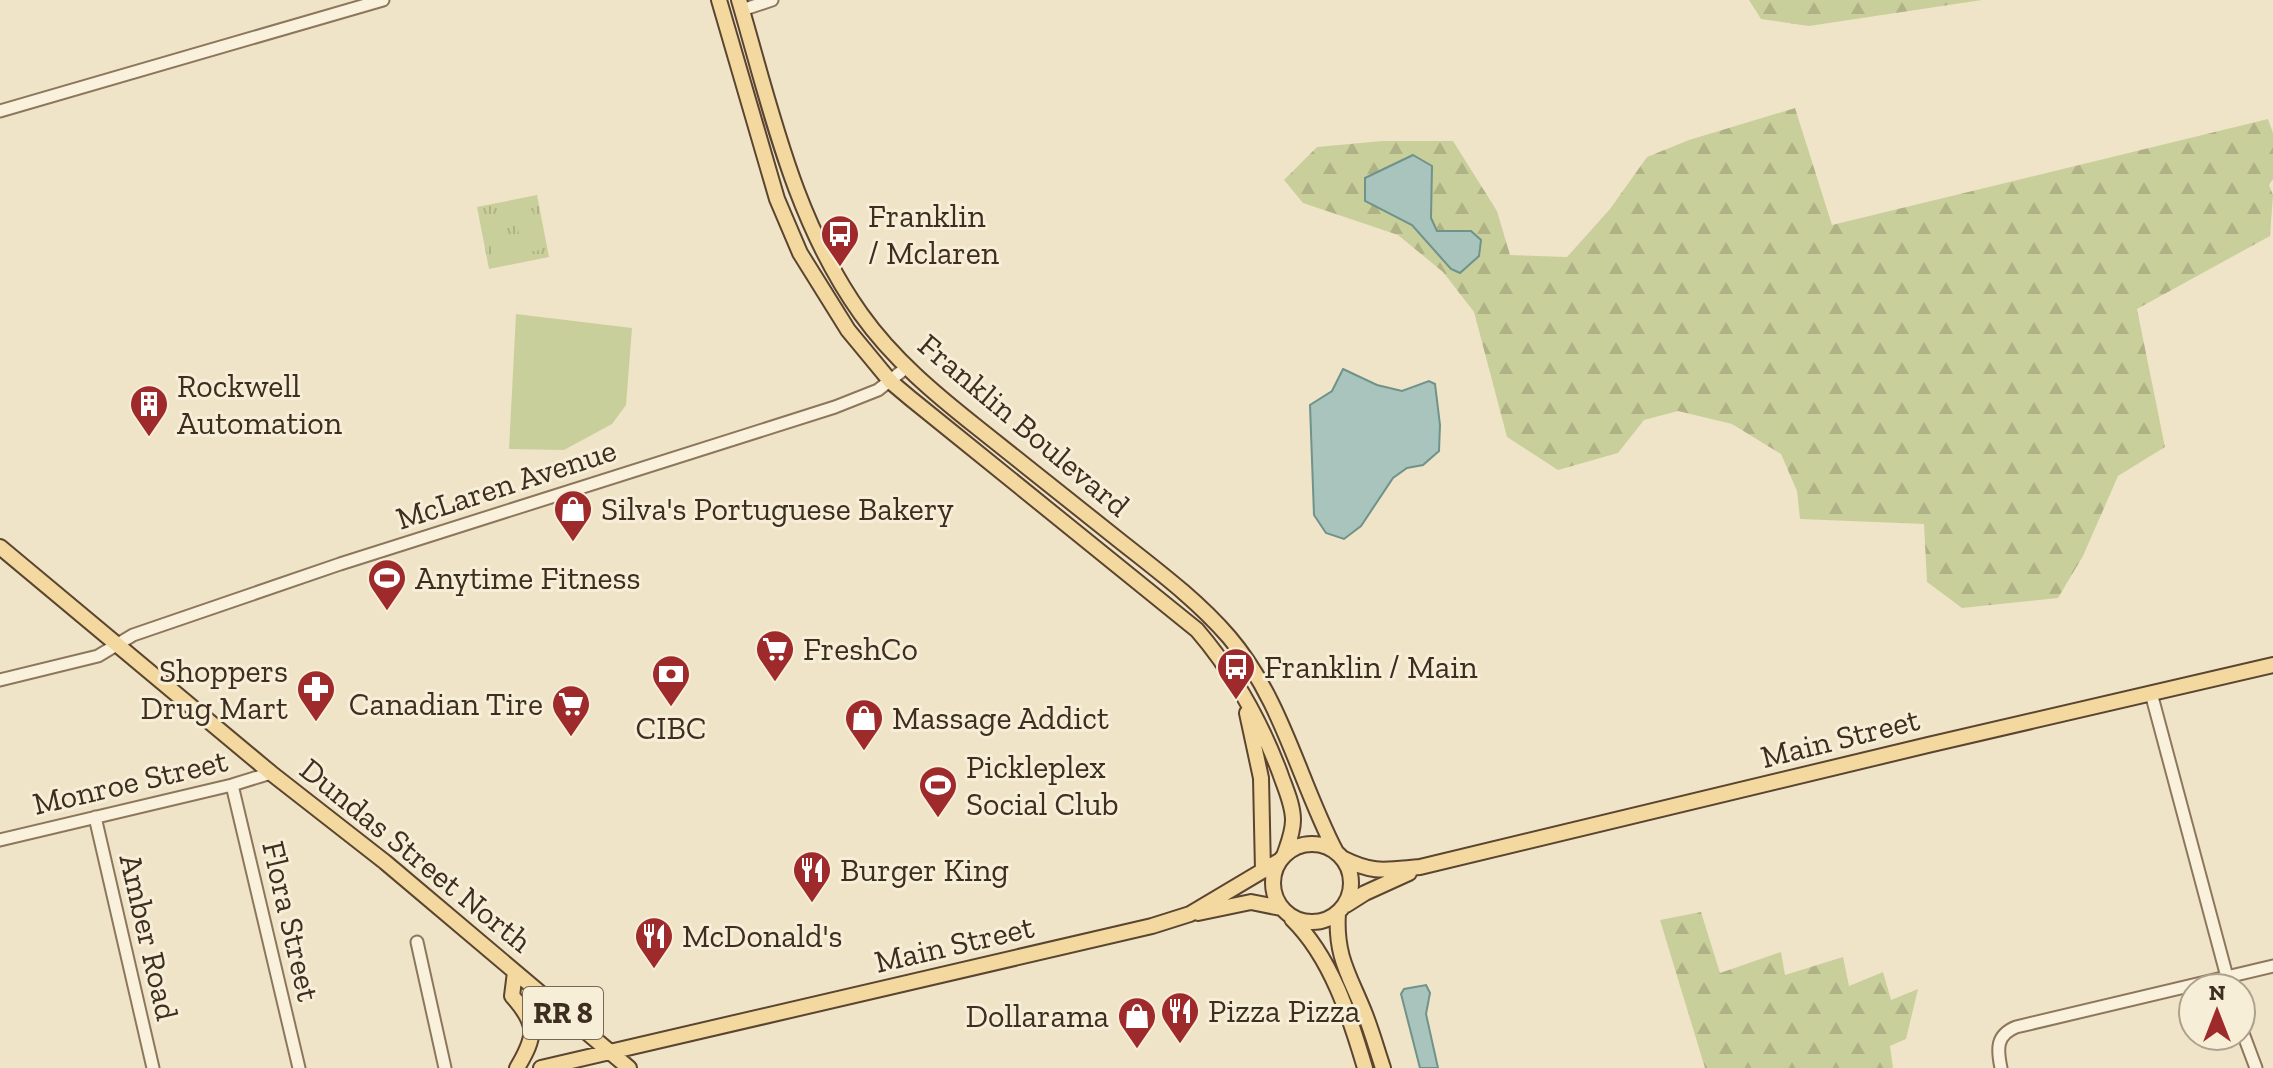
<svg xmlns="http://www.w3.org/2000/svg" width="2273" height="1068" font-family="'Zilla Slab',serif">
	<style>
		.grass { fill: url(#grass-tufts) }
		.forest { fill: url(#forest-firs); fill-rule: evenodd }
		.garden { fill: #c9cf9b }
		.water { fill: #a9c4bc; stroke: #6f938a; stroke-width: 2 }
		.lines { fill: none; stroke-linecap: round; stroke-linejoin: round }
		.minor-casing { stroke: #8d765c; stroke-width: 15 }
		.major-casing { stroke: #5b4430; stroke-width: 18 }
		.minor { stroke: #faf1dc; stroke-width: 11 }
		.major { stroke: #f3d9a0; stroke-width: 14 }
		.labels { text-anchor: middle; stroke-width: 6; stroke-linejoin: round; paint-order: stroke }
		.shield { fill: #f7eed8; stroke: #756857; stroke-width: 2 }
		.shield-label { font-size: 30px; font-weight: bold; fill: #3d2e20 }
		.poi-label { font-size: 32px; fill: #3d2e20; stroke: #f7eed8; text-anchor: start }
		.street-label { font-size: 32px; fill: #3d2e20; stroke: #f7eed8 }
	</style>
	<defs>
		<pattern id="grass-tufts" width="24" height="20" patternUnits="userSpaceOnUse" patternTransform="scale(2)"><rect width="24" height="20" fill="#c9cf9b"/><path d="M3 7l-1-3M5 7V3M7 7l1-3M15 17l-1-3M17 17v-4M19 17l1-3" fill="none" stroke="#aeb285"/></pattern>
		<pattern id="forest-firs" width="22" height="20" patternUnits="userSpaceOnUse" patternTransform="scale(2)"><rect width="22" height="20" fill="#c9cf9b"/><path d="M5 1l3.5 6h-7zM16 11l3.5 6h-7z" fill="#aeb285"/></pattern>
	</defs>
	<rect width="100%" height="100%" fill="#f0e4c8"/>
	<path class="grass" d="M537 195 549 257 489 269 477 207Z"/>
	<path class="forest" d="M1749 0H1982L1809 26 1761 19Z
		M1795 108 1832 225 2268 119 2273 133V179L2269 185 2273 195 2270 236 2137 309 2165 447 2118 476 2083 556 2058 598 1962 608 1927 582 1924 524 1800 519 1797 491 1781 454 1732 424 1678 411 1644 420 1618 453 1558 470 1507 437 1474 312 1443 272 1398 235 1303 203 1284 180 1317 147 1382 141H1453L1497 211 1510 255 1567 257 1610 209 1647 157 1689 140ZM1413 155 1432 166 1431 218 1451 269 1412 225 1365 201V178Z
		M1701 912 1720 973 1781 952 1785 975 1843 957 1849 986 1883 972 1891 1000 1918 989 1906 1039 1890 1046 1893 1068H1705L1660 920Z"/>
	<path class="garden" d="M533 211 541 250 523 253 515 214Z
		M503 217 511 255 493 258 485 220Z
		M516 314 632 328 626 405 612 424 564 450 509 449Z"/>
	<path class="water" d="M1413 155 1432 166 1431 218 1437 231H1471L1481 240 1479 256 1460 273 1451 269 1412 225 1365 201V178Z
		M1343 369 1377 385 1402 391 1429 381 1435 384 1440 425 1439 451 1423 465 1407 468 1393 478 1361 526 1344 539 1326 533 1314 515 1310 405 1332 391Z
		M1426 985 1430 993 1426 1014 1438 1068H1420L1401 994 1404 989Z"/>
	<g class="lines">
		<defs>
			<path id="minor" d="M742 10 772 0
				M0 111 383 0
				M0 680 98 656 133 635 340 564 835 407 878 390 907 367
				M2151 693 2230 988
				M232 785 299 1068
				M95 817 153 1068
				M0 840 232 785 271 773
				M417 942 445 1068
				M2241 1028 2256 1068
				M2001 1068C1997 1049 1996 1035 2016 1027L2273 966"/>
			<path id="major" d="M719 0 777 199 800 253 848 330 891 382 910 398 1197 630C1234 673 1260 720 1280 773 1285 788 1293 804 1293 820 1293 833 1288 844 1284 856
				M739 0C771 109 794 220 861 314 893 359 935 394 978 428 1025 465 1072 503 1120 541 1158 571 1197 600 1229 637 1282 699 1299 781 1336 852
				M0 547 271 773 385 862 629 1068
				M1247 713 1261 778 1263 871
				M1273 883a39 39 0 1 1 78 0a39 39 0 1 1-78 0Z
				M1342 858C1374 874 1385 870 1420 867L1928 745 2273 665
				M1346 905 1365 893 1409 873
				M1198 913 1251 902 1281 908
				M1338 913C1335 957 1350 976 1365 1014 1372 1032 1377 1050 1383 1068
				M1292 919C1331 957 1350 1017 1365 1068
				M515 972 512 996C538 1025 536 1036 517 1068
				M541 1068 1152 926 1190 914 1279 861"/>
		</defs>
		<use href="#minor" class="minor-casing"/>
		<use href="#major" class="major-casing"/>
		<use href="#minor" class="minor"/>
		<use href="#major" class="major"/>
	</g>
	<defs>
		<symbol id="bus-pin" viewBox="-11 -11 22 30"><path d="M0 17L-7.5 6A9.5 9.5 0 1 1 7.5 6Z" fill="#9e2a2b" stroke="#f7eed8"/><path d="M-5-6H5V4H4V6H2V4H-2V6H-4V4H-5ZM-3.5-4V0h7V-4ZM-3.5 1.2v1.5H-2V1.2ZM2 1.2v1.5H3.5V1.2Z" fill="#fff"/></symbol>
		<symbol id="building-pin" viewBox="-11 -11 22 30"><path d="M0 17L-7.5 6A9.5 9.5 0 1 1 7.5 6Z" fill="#9e2a2b" stroke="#f7eed8"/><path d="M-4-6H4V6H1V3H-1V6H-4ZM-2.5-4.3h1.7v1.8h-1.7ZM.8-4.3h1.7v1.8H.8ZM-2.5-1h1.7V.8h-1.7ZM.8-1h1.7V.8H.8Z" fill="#fff"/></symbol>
		<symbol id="shop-pin" viewBox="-11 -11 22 30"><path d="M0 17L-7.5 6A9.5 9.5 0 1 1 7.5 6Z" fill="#9e2a2b" stroke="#f7eed8"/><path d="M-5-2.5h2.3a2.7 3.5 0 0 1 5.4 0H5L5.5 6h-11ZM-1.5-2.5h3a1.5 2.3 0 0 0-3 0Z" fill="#fff"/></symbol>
		<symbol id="stadium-pin" viewBox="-11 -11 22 30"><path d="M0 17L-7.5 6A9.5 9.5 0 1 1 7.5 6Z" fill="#9e2a2b" stroke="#f7eed8"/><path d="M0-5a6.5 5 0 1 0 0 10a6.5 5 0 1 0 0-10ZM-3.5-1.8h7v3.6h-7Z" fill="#fff"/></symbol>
		<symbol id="supermarket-pin" viewBox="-11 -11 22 30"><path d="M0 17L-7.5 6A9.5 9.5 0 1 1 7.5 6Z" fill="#9e2a2b" stroke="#f7eed8"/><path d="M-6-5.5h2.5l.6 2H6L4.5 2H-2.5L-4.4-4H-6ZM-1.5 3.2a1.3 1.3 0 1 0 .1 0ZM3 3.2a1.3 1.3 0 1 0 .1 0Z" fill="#fff"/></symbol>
		<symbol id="bank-pin" viewBox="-11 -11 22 30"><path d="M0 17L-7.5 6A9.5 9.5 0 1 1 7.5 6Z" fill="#9e2a2b" stroke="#f7eed8"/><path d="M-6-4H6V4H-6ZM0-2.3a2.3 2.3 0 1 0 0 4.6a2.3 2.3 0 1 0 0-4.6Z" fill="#fff"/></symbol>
		<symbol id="pharmacy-pin" viewBox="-11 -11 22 30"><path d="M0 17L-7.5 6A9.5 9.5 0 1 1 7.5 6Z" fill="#9e2a2b" stroke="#f7eed8"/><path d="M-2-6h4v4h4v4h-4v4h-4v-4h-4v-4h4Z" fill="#fff"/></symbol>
		<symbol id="restaurant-pin" viewBox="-11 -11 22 30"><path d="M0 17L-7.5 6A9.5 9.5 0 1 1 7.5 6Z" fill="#9e2a2b" stroke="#f7eed8"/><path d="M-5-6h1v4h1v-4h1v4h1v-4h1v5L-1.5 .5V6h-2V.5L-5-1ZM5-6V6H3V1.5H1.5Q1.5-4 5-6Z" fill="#fff"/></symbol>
	</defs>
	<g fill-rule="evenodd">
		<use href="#bus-pin" x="818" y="212" width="44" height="60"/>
		<use href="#building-pin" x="127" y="382" width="44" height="60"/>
		<use href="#shop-pin" x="551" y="487" width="44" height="60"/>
		<use href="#stadium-pin" x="365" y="556" width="44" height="60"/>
		<use href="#supermarket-pin" x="753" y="627" width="44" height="60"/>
		<use href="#bus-pin" x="1214" y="645" width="44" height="60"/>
		<use href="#bank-pin" x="649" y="652" width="44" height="60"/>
		<use href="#pharmacy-pin" x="294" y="667" width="44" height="60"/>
		<use href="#supermarket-pin" x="549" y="682" width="44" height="60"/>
		<use href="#shop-pin" x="842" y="696" width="44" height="60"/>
		<use href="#stadium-pin" x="916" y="763" width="44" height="60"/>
		<use href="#restaurant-pin" x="790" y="848" width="44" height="60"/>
		<use href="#restaurant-pin" x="632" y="914" width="44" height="60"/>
		<use href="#restaurant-pin" x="1158" y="989" width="44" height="60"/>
		<use href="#shop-pin" x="1115" y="994" width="44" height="60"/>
	</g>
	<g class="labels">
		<rect class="shield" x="523" y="987" width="80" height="52" rx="6"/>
		<g class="shield-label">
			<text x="563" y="1023">RR 8</text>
		</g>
		<g class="poi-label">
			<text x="868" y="227">Franklin<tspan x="868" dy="37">/ Mclaren</tspan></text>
			<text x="177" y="397">Rockwell<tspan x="177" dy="37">Automation</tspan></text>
			<text x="601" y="520">Silva's Portuguese Bakery</text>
			<text x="415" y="589">Anytime Fitness</text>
			<text x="803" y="660">FreshCo</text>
			<text x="1264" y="678">Franklin / Main</text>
			<text x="288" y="682" text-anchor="end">Shoppers<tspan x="288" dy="37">Drug Mart</tspan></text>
			<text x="543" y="715" text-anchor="end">Canadian Tire</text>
			<text x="892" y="729">Massage Addict</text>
			<text x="671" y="739" text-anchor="middle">CIBC</text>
			<text x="966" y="778">Pickleplex<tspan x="966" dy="37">Social Club</tspan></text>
			<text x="840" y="881">Burger King</text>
			<text x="682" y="947">McDonald's</text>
			<text x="1208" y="1022">Pizza Pizza</text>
			<text x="1109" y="1027" text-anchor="end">Dollarama</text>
		</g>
		<g class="street-label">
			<text transform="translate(1024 425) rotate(40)" y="11">Franklin Boulevard</text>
			<text transform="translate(506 484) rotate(-18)" y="11">McLaren Avenue</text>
			<text transform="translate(1840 738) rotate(-14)" y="11">Main Street</text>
			<text transform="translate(130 782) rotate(-13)" y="11">Monroe Street</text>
			<text transform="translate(416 855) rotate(39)" y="11">Dundas Street North</text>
			<text transform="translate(291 921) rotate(77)" y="11">Flora Street</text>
			<text transform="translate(149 937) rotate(77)" y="11">Amber Road</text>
			<text transform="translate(954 944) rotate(-13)" y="11">Main Street</text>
		</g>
	</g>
	<g transform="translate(2217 1012)"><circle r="38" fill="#f7eed8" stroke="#ada18e" stroke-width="2"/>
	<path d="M0-6L14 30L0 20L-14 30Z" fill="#9e2a2b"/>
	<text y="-12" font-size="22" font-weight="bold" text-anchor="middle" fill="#3d2e20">N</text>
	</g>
</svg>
